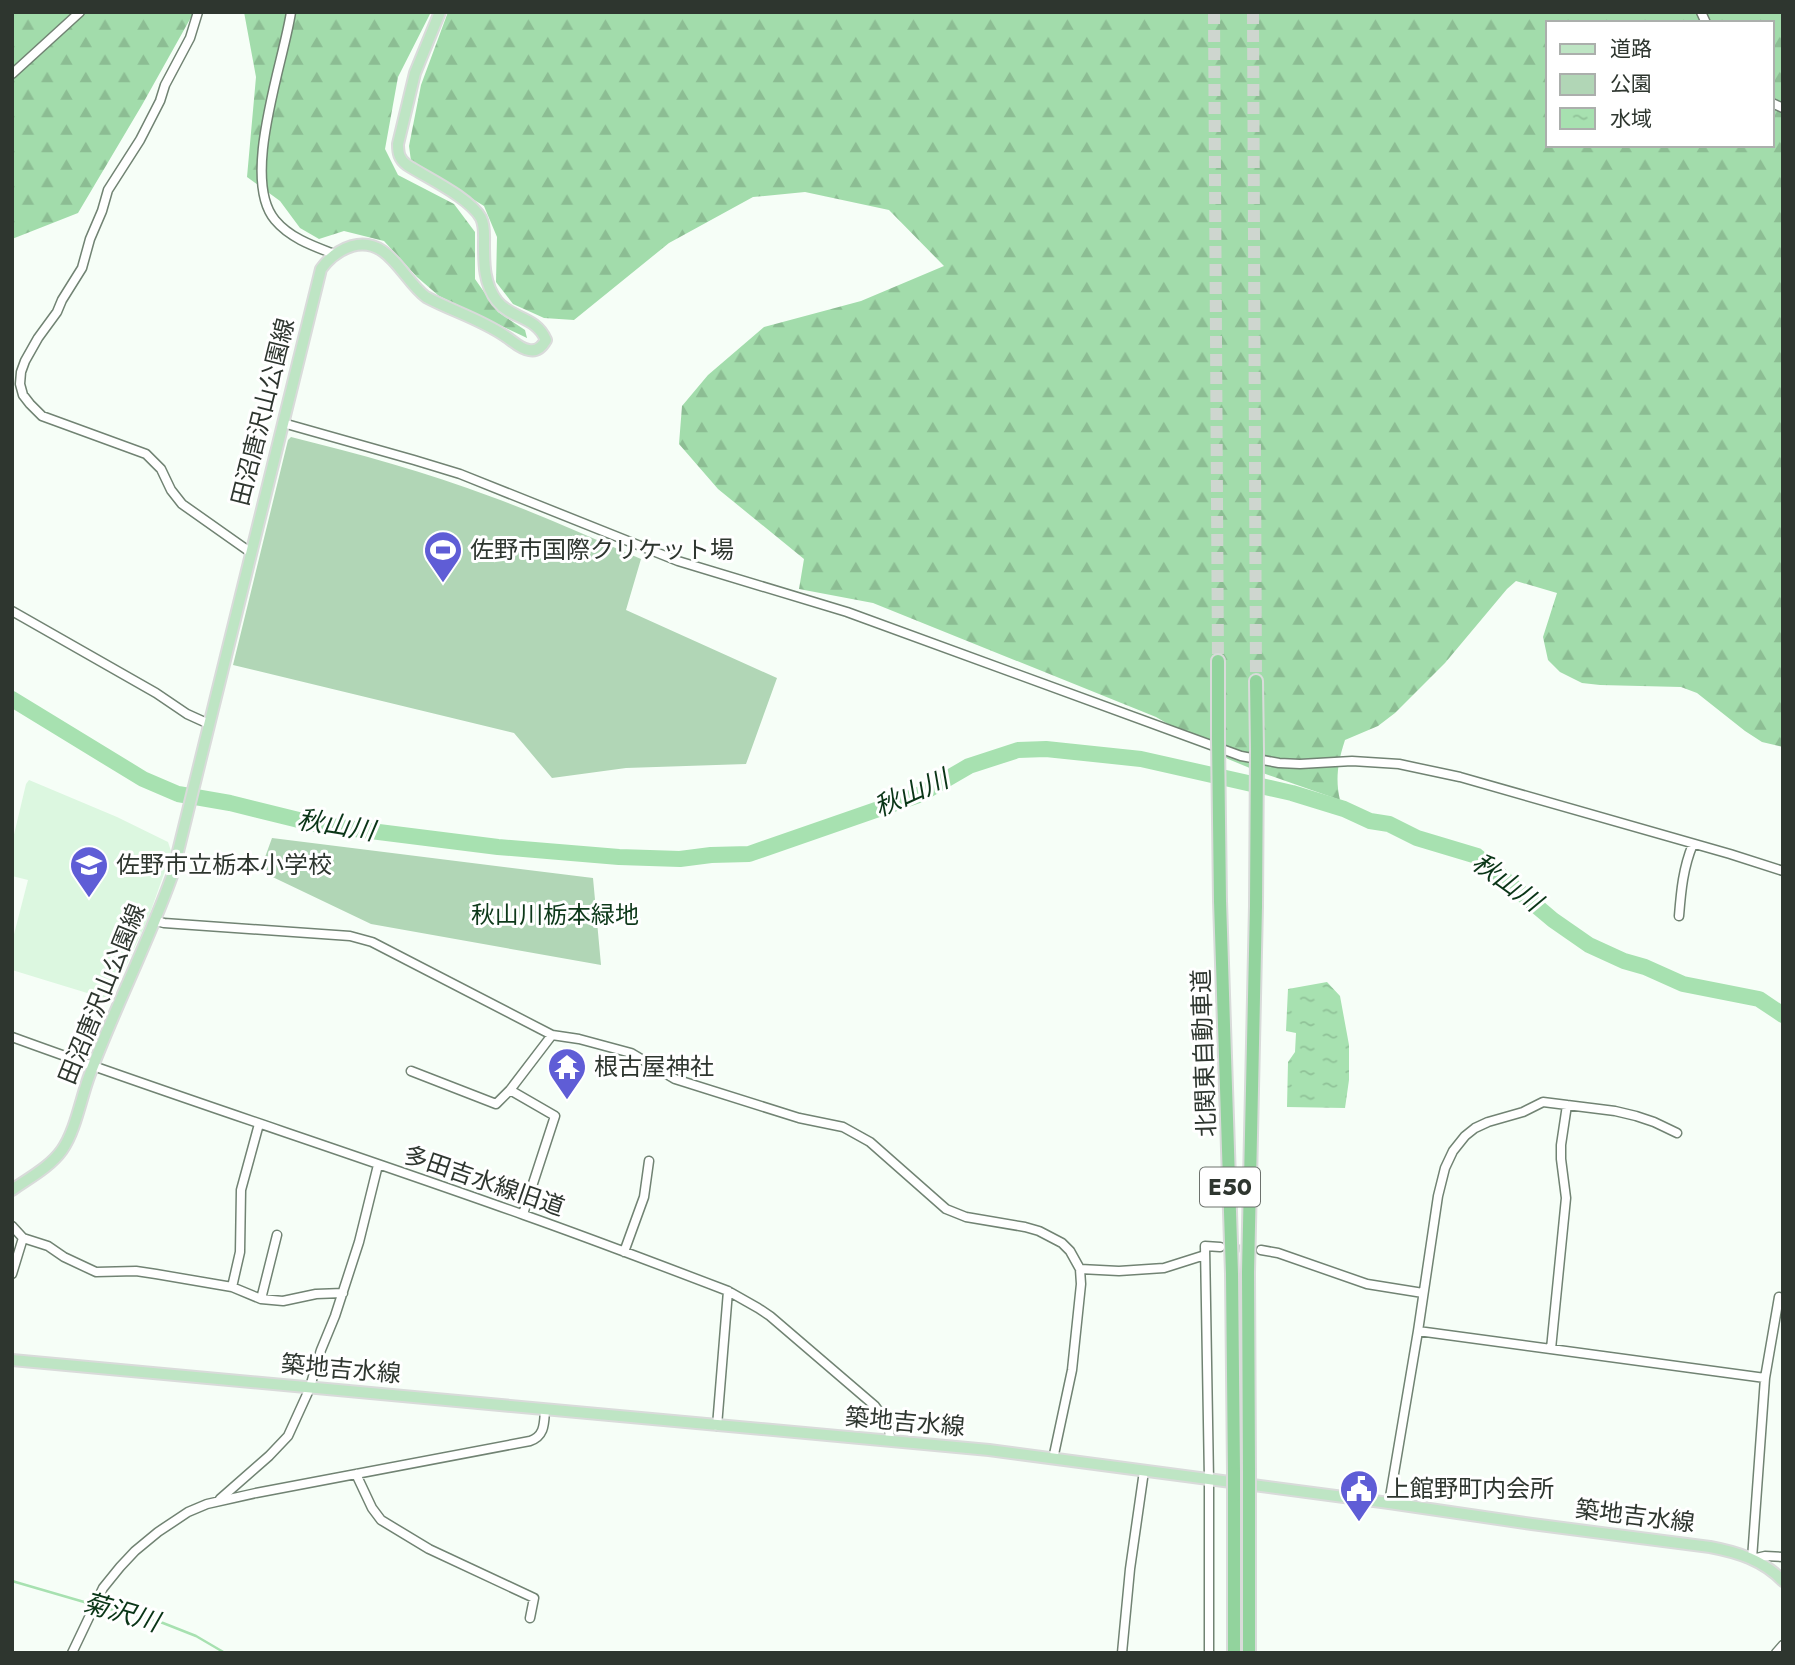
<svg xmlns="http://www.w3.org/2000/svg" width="1795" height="1665" font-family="Jost,'Noto Sans JP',sans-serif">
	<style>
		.built { fill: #dcf7e0 }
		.forest { fill: url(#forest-firs); fill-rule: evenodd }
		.park { fill: #b1d6b6 }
		.water { fill: url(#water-ripples) }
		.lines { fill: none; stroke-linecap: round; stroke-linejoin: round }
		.stream { stroke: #a7e1b0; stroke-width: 2.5 }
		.river { stroke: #a7e1b0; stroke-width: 16 }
		.minor-tunnel { stroke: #ced6cf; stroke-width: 8; stroke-dasharray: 8 4; stroke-linecap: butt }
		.highway-tunnel { stroke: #ced6cf; stroke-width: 12; stroke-dasharray: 12 6; stroke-linecap: butt }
		.minor-casing { stroke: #718373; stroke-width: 11 }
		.major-casing { stroke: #d9dbda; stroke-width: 14 }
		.highway-casing { stroke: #d9dbda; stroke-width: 16 }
		.minor { stroke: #fff; stroke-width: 8 }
		.major { stroke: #bee5c4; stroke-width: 10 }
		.highway { stroke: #92d39d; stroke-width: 12 }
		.highway-bridge-casing { stroke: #d9dbda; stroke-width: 16; stroke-linecap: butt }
		.highway-bridge { stroke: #92d39d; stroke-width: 12 }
		.labels { text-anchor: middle; stroke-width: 6; stroke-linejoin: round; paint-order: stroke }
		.shield { fill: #fff; stroke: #6d726d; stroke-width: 2 }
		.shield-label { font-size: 23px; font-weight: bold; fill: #2e362f }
		.street-label { font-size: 24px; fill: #2e362f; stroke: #fff }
		.poi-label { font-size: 24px; fill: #2e362f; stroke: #fff; text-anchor: start }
		.park-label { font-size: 24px; fill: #0e391a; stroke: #fff }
		.water-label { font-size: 26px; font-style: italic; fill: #0a3517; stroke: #fff }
	</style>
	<defs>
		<pattern id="forest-firs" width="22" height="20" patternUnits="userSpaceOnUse" patternTransform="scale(1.75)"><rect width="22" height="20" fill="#a2dcab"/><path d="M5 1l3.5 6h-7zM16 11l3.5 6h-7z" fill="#8cbd93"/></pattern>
		<pattern id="water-ripples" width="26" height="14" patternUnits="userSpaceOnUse" patternTransform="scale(1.75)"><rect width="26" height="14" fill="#a7e1b0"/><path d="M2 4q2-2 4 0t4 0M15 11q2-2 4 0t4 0" fill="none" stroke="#90c298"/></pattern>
	</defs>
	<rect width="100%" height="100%" fill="#f6fef7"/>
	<path class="built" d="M29 780 117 817 168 842 171 851 167 865 148 919 110 1000 12 970V942L28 880 12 876V843L26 784Z"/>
	<path class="forest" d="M12 12H194L142 105 78 213 12 239Z
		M244 12H431L398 77 385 149 398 175 454 204 475 232V279L498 312 525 330 527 338 439 296 417 277 384 241 344 231 319 239 300 228 280 201 247 177 256 77Z
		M448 12H1783V747L1762 742 1745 731 1697 693 1681 687 1600 685 1582 683 1560 672 1548 660 1543 637 1557 593 1516 581 1507 589 1445 663 1395 713 1378 726 1345 740C1338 761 1335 779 1340 800L1257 771 1228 759 1156 717 873 603 799 589 804 559 718 489 679 444 682 406 708 375 764 327 861 301 944 266 889 210 805 192 753 197 669 243 574 320 544 318 513 304 496 282 497 237 484 206 411 161 409 146 421 85ZM1548 23H1772V145H1548Z"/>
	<path class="park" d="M291 437C359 454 426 472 492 497 542 515 591 538 641 559L626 610 777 678 746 764 626 768 552 778 514 733 233 665 288 440Z
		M272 838 593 878 601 965 371 924 260 871Z"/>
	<path class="water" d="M1327 982 1340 996 1349 1045V1080L1345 1108 1287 1107 1288 1062 1295 1052 1296 1033 1286 1031 1288 989Z"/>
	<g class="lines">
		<path class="stream" d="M12 1581 91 1604 163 1623 196 1636 225 1653"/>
		<path class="river" d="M12 699 143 779 178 794 230 803 315 824 498 847 619 857 680 859 711 855 749 854 919 795 969 766 1018 750 1046 749 1141 759 1292 793 1344 809 1370 821 1389 824 1417 838 1477 856 1553 920 1589 945 1624 961 1645 967 1683 984 1759 999 1783 1015"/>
		<path class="minor-tunnel" d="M1220 1247 1261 1250"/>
		<path class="highway-tunnel" d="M1214 12 1218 661
			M1253 12 1256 681"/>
		<defs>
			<path id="minor" d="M198 12 190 38 165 85 160 101 140 140 108 190 102 211 90 239 82 268 62 300 57 312 38 338 25 361 21 372 20 384 23 395 30 404 42 416 146 454 161 469 171 490 182 504 250 552
				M291 12C284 61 240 179 275 220 290 238 313 246 334 254
				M1701 12 1706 23
				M12 74 80 12
				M1772 103 1783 108
				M283 423 414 460 460 474 678 561 847 612 1241 756 1279 763 1300 764 1352 761 1399 764 1460 777 1730 854 1783 871
				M12 611 156 693 187 714 209 724
				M1679 916C1681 891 1683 868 1693 844
				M156 921 164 923 350 936 372 942 552 1035 579 1039 631 1053 675 1079 799 1118 843 1127 870 1142 946 1209 966 1217 1025 1227 1039 1231 1062 1243 1070 1251 1080 1269 1081 1284 1072 1370 1053 1459
				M12 1037C182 1099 354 1154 524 1215 592 1239 660 1265 728 1291L758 1308 770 1316 875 1406 889 1425 890 1441
				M411 1071 496 1104 510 1090 552 1035
				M510 1090 555 1116 523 1214
				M12 1226 23 1238 48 1246 64 1257 96 1272 136 1271 156 1274 232 1287 261 1299 283 1301 316 1294 343 1293
				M1261 1250 1278 1253 1367 1284 1423 1293
				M624 1252 644 1197 649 1161
				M1080 1269 1119 1271 1164 1268 1205 1255
				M12 1274 23 1238
				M232 1287 240 1252 241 1190 259 1124
				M1779 1297 1765 1378 1752 1559 1765 1556 1783 1557
				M261 1299 277 1235
				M1418 1331 1765 1378
				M1551 1349 1566 1198 1561 1159V1145L1567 1105
				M717 1426 728 1291
				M356 1474 372 1508 381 1520 429 1549 534 1598 530 1618
				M220 1499 269 1456 288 1436 309 1390 321 1350 335 1316 359 1242 378 1165
				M1389 1503 1418 1331 1438 1196 1445 1168 1453 1151 1465 1136 1475 1128 1488 1122 1523 1112 1543 1102 1615 1111 1636 1116 1654 1122 1677 1133
				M72 1653 103 1588 120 1567 135 1551 158 1532 188 1512 207 1504 256 1493 530 1441C545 1436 544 1423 545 1410
				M1122 1653 1130 1569 1144 1471
				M1209 1653V1480L1205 1246 1220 1247
				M1776 1653 1783 1645"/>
			<path id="major" d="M12 1190C29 1178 50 1167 62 1150 76 1130 81 1097 90 1074 115 1007 148 943 172 876L321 269C329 258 339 250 352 246 389 236 402 279 426 297 452 311 480 319 505 336 513 341 520 349 529 350 537 352 542 347 546 340 536 316 511 319 497 301 484 284 484 264 484 244 484 235 485 226 481 218 469 197 427 178 407 165 399 159 398 153 398 144L415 73 440 12
				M12 1360 989 1450 1389 1503 1532 1524 1710 1547C1737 1552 1763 1560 1783 1581"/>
			<path id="highway" d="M1218 661V739
				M1256 681 1257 751
				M1220 901 1232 1274 1234 1473
				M1249 1473 1248 1272 1256 906
				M1234 1496V1653
				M1249 1497V1653"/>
		</defs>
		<use href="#minor" class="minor-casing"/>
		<use href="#major" class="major-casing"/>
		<use href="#highway" class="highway-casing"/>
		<use href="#minor" class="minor"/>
		<use href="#major" class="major"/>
		<use href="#highway" class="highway"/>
		<defs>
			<path id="highway-bridge" d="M1218 739 1220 901
				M1256 906 1257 751
				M1234 1473V1496
				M1249 1473V1497"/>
		</defs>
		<use href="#highway-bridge" class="highway-bridge-casing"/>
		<use href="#highway-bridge" class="highway-bridge"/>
	</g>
	<defs>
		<symbol id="stadium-pin" viewBox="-11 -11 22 30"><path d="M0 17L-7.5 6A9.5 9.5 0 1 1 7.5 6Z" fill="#5f5dd6" stroke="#fff"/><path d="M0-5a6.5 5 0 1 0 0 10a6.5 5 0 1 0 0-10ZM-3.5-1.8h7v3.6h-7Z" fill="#fff"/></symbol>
		<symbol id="school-pin" viewBox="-11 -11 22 30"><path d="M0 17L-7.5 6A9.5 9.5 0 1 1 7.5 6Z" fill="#5f5dd6" stroke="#fff"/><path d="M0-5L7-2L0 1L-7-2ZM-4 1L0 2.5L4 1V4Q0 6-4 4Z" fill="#fff"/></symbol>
		<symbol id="temple-pin" viewBox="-11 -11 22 30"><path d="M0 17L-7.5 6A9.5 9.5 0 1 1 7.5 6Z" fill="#5f5dd6" stroke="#fff"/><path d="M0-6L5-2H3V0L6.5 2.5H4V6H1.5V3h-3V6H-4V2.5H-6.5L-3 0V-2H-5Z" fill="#fff"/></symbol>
		<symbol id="civic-pin" viewBox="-11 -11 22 30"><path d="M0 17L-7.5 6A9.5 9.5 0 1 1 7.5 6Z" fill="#5f5dd6" stroke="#fff"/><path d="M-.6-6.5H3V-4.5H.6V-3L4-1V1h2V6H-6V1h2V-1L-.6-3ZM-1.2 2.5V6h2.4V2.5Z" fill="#fff"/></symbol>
	</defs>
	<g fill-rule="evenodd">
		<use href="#stadium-pin" x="421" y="528" width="44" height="60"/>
		<use href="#school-pin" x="67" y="843" width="44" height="60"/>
		<use href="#temple-pin" x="545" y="1045" width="44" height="60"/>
		<use href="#civic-pin" x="1337" y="1467" width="44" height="60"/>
	</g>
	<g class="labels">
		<rect class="shield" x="1200" y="1167.5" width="60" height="39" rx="5"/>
		<g class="shield-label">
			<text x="1230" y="1195">E50</text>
		</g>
		<g class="street-label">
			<text transform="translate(263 412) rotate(-76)" y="8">田沼唐沢山公園線</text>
			<text transform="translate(102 994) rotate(-68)" y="8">田沼唐沢山公園線</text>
			<text transform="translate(1204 1053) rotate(-92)" y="8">北関東自動車道</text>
			<text transform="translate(484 1181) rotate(19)" y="8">多田吉水線旧道</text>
			<text transform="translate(341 1369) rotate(5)" y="8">築地吉水線</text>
			<text transform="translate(905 1422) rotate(5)" y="8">築地吉水線</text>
			<text transform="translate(1635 1516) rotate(7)" y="8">築地吉水線</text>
		</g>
		<g class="poi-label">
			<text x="470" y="558">佐野市国際クリケット場</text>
			<text x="116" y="873">佐野市立栃本小学校</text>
			<text x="594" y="1075">根古屋神社</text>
			<text x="1386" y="1497">上館野町内会所</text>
		</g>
		<g class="park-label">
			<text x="555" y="923">秋山川栃本緑地</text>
		</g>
		<g class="water-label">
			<text transform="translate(911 793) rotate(-24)" y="9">秋山川</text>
			<text transform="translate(336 825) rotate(9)" y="9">秋山川</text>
			<text transform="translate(1507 882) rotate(36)" y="9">秋山川</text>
			<text transform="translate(121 1612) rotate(16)" y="9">菊沢川</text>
		</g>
	</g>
	<rect width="1795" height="1665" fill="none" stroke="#2e362f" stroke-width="28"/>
	<rect x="1546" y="21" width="228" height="126" fill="#ffffff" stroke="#abafac" stroke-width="2"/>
	<rect x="1560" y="44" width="35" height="10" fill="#bee5c4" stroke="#abafac" stroke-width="2"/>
	<text x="1610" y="56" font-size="21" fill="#2e362f">道路</text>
	<rect x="1560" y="74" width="35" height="21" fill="#b1d6b6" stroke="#abafac" stroke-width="2"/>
	<text x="1610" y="91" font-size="21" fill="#2e362f">公園</text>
	<rect x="1560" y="108" width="35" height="21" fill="url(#water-ripples)" stroke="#abafac" stroke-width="2"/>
	<text x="1610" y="126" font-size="21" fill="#2e362f">水域</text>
</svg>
